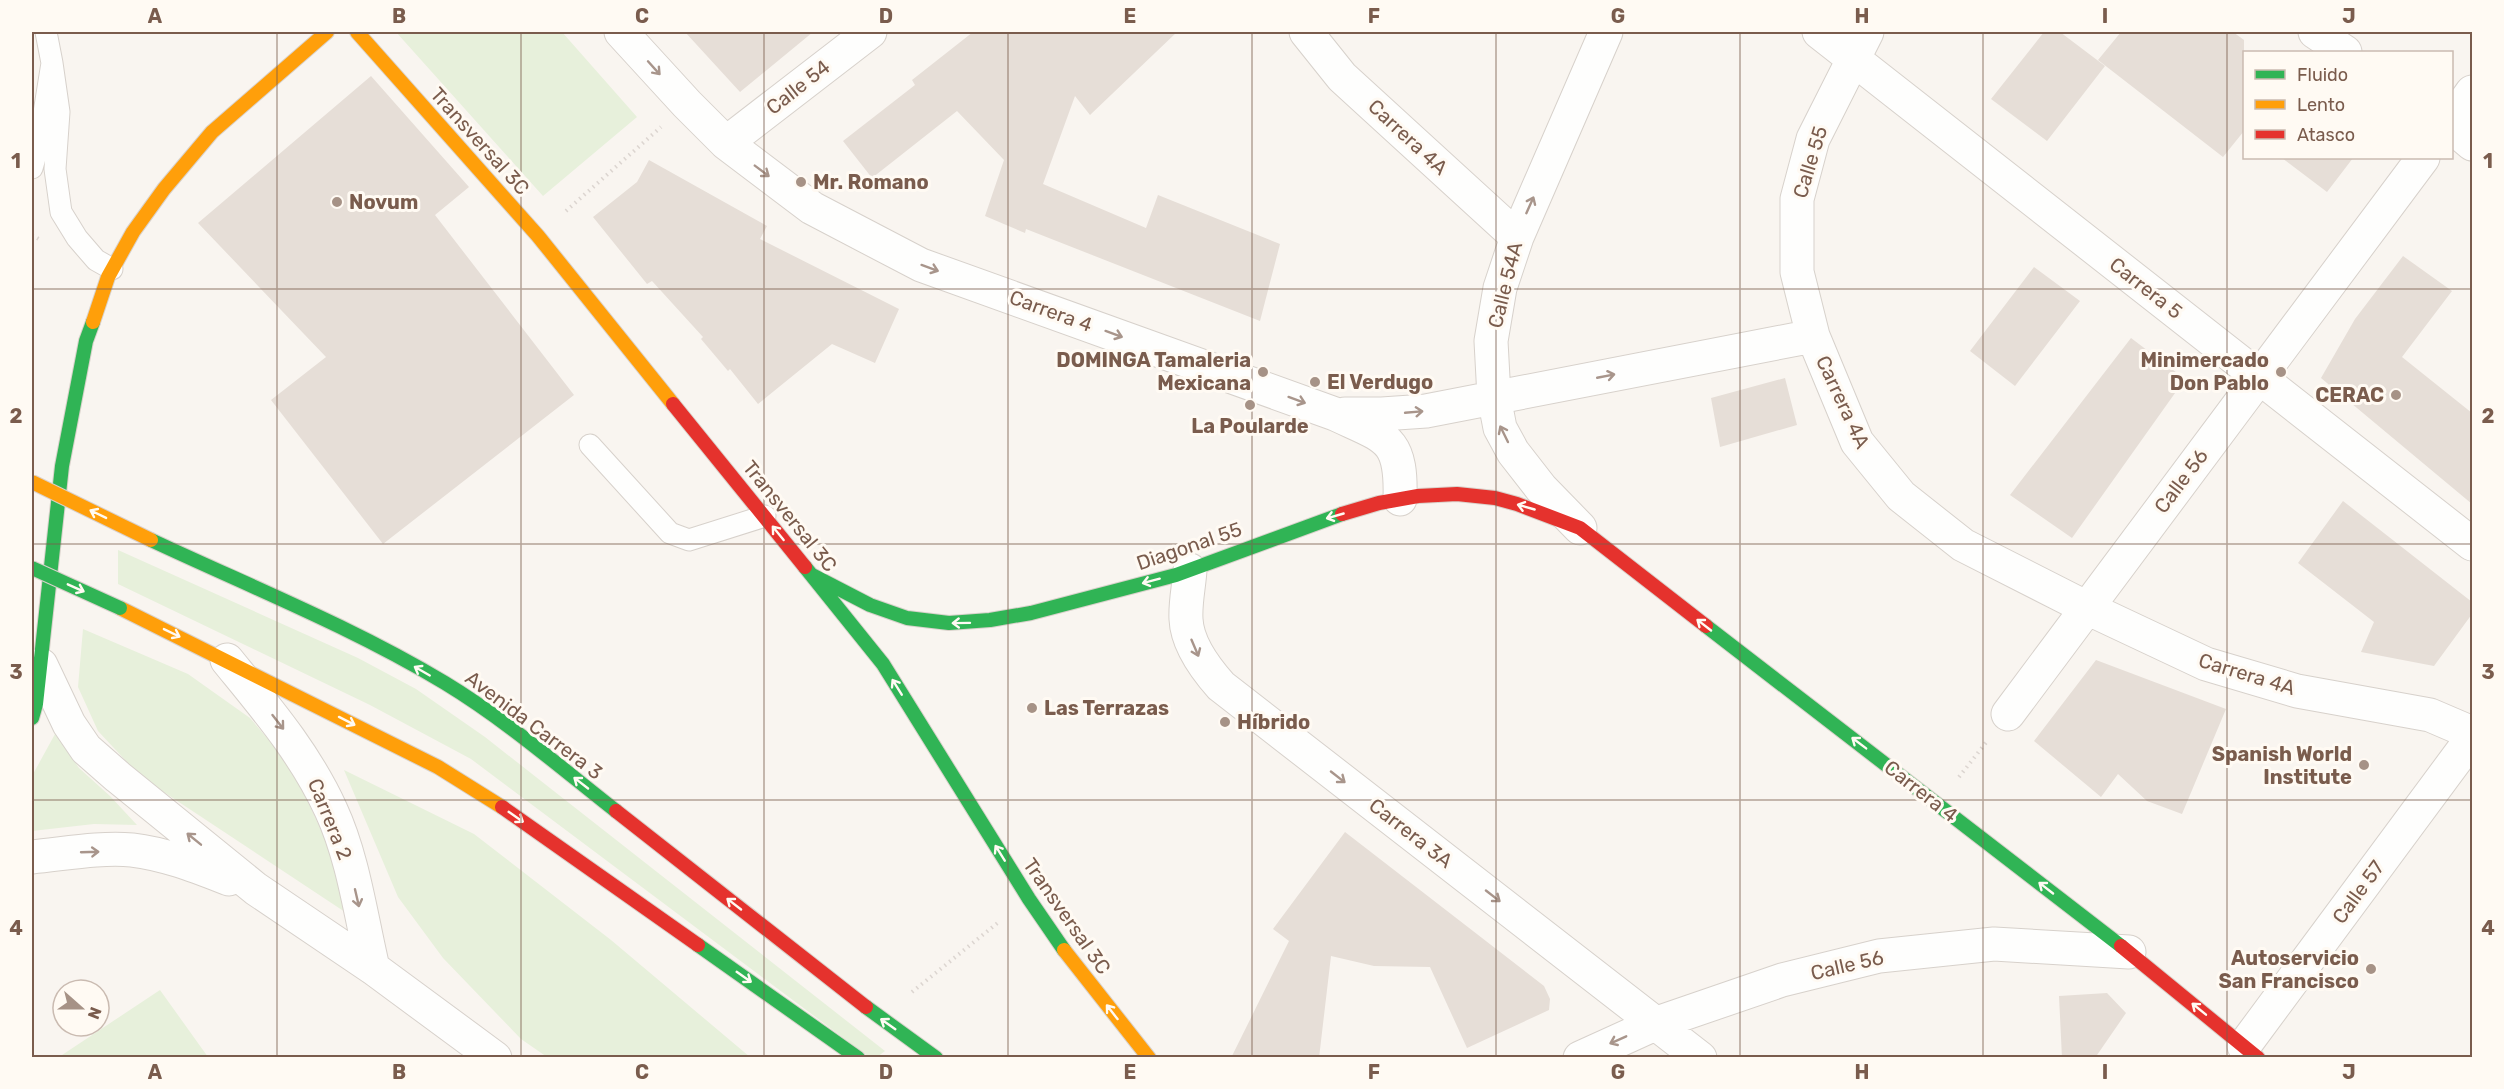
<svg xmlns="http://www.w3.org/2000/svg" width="2504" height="1089" font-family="Rubik,sans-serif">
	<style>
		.green { fill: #e7f0db }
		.building { fill: #e6ded7 }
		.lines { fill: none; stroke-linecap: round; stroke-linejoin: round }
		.lane-casing { stroke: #d7d1cb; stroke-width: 23 }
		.street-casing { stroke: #d7d1cb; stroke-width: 35 }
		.fast-casing { stroke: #d9d2cb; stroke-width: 16 }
		.slow-casing { stroke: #d9d2cb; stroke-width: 16 }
		.jam-casing { stroke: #d9d2cb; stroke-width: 16 }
		.path { stroke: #dcd5d0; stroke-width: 4; stroke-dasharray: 1.5 4.5; stroke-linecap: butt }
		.lane { stroke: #fefefd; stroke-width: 21 }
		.street { stroke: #fefefd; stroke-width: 33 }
		.fast { stroke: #30b455; stroke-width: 14 }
		.slow { stroke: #ff9f0a; stroke-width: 14 }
		.jam { stroke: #e5322d; stroke-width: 14 }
		.fast-bridge-casing { stroke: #dad1cc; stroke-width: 16; stroke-linecap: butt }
		.slow-bridge-casing { stroke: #dad1cc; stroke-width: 16; stroke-linecap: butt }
		.fast-bridge { stroke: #30b455; stroke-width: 14 }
		.slow-bridge { stroke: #ff9f0a; stroke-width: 14 }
		.oneway { stroke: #a8958b }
		.oneway2 { stroke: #fffaf3 }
		.grid { fill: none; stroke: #7a5c4d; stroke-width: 1.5; stroke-opacity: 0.55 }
		.poi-dot { fill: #a69286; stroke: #fffaf3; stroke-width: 2 }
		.labels { text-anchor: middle; stroke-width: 6; stroke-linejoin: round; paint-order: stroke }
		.street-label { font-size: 20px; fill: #7a5c4d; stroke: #fffaf3 }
		.poi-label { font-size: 20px; font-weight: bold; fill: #7a5c4d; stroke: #fffaf3; text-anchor: start }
		.neatline { fill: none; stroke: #7a5c4d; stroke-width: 2 }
		.grid-label { font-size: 20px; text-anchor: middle; font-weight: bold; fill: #7a5c4d }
	</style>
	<rect width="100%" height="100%" fill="#f9f5f0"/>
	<path class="green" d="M396 32H562L637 117 543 196Z
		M118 550 358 658 416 689 485 737 885 1051 877 1057H869L471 759 370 705 118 584Z
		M83 629 188 674 250 718 292 767 331 852 348 914 141 777 98 731 78 687Z
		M55 734 79 768 110 796 137 825 94 824 32 831V776Z
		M344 770 474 834 611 940 750 1057H547L521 1039 443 958 398 897Z
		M160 990 208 1057H59Z"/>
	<path class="building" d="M685 32H813L740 92Z
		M973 32H1177L1090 115 1075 96 1043 184 1146 228 1158 195 1280 244 1260 321 1026 229 1025 233 985 216 1004 160 957 111 872 178 843 141 915 85 912 80Z
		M2044 32H2060L2105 66 2047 141 1991 99Z
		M2121 32H2233L2244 40V131L2223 157 2098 60Z
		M371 76 469 187 435 215 574 395 383 544 271 400 326 357 198 223Z
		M2282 158H2353L2327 192Z
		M649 160 767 226 760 239 899 309 875 363 832 344 758 404 730 369 728 371 701 339 703 337 652 281 647 284 593 217 637 182Z
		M2403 256 2452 291 2402 357 2472 413V504L2321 378 2355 319Z
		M2034 267 2080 301 2015 386 1970 351Z
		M2131 338 2185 379 2072 538 2010 495Z
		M1785 378 1797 425 1720 447 1711 398Z
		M2343 501 2472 602V614L2434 666 2361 652 2374 622 2298 563Z
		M2096 660 2226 709 2182 814 2147 801 2118 774 2101 797 2034 741Z
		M1345 832 1544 986 1550 999 1549 1010 1467 1048 1430 967 1374 966 1331 956 1319 1058H1231L1289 941 1273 929Z
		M2107 993 2126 1013 2095 1058H2062L2059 996Z"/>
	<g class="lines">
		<defs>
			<path id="lane" d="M52 63 59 112 55 169 61 212 77 238 96 260 112 269
				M32 168 39 144 52 63 46 32
				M590 445 670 533 689 540 765 516"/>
			<path id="street" d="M621 32 687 104 726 143 812 208 921 265 1335 414C1386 438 1402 437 1400 499
				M1306 32 1342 77 1517 237
				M1819 32 2472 544
				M1867 32 1813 139 1797 199V272L1813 336 1857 442 1901 496 1963 545 2087 608 2206 664 2297 691 2430 715 2472 733
				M2315 32 2345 52
				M2452 120 2472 92
				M2452 127 2472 144
				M726 143 870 32
				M1345 414H1382L1426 411 1813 336
				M1580 528 1541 488 1513 452 1500 428 1494 397 1491 341 1500 288 1517 237 1606 32
				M1190 570C1189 586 1185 603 1186 619 1187 644 1205 668 1221 686L1700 1058
				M227 660C266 708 305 753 331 810 353 857 361 917 373 968
				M41 665 69 724 86 749 118 777 256 889 373 968 495 1058
				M2008 714 2423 158
				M32 857C64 854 100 847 132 850 166 854 198 867 229 879
				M2244 1046 2472 738
				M1580 1058 1657 1023 1782 980 1879 956 1994 944 2129 952"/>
			<path id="fast" d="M151 540C249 586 352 627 445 683 506 720 560 767 616 811
				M805 567 883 664 1029 899 1064 950
				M812 575 870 605 907 618 949 623 990 620 1031 613 1176 575 1342 514
				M1706 626 2121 946
				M32 718 36 704 62 466 86 341 93 322
				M698 945 858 1058
				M866 1007 936 1058"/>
			<path id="slow" d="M357 32 538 236 673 404
				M93 322 108 277 133 232 164 189 212 132 327 32
				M120 608 438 767 502 807
				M1064 950 1149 1058"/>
			<path id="jam" d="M673 404 805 567
				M1342 514 1379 503 1418 496 1457 494 1495 498 1517 504 1580 528 1706 626
				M502 807 698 945
				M616 811 866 1007
				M2121 946 2258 1058"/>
		</defs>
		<use href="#lane" class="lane-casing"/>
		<use href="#street" class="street-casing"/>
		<use href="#fast" class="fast-casing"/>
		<use href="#slow" class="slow-casing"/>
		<use href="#jam" class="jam-casing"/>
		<path class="path" d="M566 211 661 127
			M32 235 42 241
			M1959 777 1988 740
			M912 992 1000 921"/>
		<use href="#lane" class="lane"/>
		<use href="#street" class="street"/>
		<use href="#fast" class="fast"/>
		<use href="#slow" class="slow"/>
		<use href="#jam" class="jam"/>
		<defs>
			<path id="fast-bridge" d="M32 568 120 608"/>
			<path id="slow-bridge" d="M32 482 151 540"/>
		</defs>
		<use href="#fast-bridge" class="fast-bridge-casing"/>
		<use href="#slow-bridge" class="slow-bridge-casing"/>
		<use href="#fast-bridge" class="fast-bridge"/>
		<use href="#slow-bridge" class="slow-bridge"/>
	</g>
	<defs><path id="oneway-shaft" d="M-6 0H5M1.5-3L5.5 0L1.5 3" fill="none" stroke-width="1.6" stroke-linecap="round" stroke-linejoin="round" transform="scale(1.5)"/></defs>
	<g class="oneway">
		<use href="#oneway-shaft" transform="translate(654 68) rotate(48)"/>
		<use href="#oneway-shaft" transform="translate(762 171) rotate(37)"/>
		<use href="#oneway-shaft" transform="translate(1530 205) rotate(-66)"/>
		<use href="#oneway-shaft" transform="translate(930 268) rotate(20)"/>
		<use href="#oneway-shaft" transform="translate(1114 334) rotate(20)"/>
		<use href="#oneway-shaft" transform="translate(1606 376) rotate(-11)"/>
		<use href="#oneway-shaft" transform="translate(1297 400) rotate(20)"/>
		<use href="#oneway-shaft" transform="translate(1414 412) rotate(-5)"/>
		<use href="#oneway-shaft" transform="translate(1504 434) rotate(-116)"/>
		<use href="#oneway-shaft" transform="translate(1195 648) rotate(67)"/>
		<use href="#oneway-shaft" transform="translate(278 722) rotate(52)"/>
		<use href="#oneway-shaft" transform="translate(1338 777) rotate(38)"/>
		<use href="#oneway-shaft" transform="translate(194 839) rotate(-141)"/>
		<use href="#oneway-shaft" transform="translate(90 852) rotate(-2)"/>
		<use href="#oneway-shaft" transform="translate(1493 896) rotate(38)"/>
		<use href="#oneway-shaft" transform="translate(357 898) rotate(77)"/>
		<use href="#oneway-shaft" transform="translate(1618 1040) rotate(156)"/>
	</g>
	<g class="oneway2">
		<use href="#oneway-shaft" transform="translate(1526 507) rotate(-164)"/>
		<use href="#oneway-shaft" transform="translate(98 514) rotate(-154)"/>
		<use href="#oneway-shaft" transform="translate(1335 516) rotate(164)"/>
		<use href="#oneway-shaft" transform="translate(778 533) rotate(-129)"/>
		<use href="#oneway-shaft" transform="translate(1151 581) rotate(165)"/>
		<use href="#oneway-shaft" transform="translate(76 588) rotate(24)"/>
		<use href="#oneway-shaft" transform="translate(961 623) rotate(179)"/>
		<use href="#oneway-shaft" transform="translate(1704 625) rotate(-142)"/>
		<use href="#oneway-shaft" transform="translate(172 633) rotate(26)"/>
		<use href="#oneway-shaft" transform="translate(422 671) rotate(-150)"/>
		<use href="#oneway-shaft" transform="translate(897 687) rotate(-122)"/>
		<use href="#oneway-shaft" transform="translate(347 721) rotate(27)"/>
		<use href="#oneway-shaft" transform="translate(1859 743) rotate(-143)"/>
		<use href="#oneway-shaft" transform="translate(581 783) rotate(-142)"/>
		<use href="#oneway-shaft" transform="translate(516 817) rotate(35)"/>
		<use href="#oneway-shaft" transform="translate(1000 853) rotate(-122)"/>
		<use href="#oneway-shaft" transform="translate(2046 888) rotate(-142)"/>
		<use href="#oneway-shaft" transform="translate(734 904) rotate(-142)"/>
		<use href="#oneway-shaft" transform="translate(744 977) rotate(35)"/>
		<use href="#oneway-shaft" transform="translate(2199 1009) rotate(-141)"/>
		<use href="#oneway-shaft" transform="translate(1112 1012) rotate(-128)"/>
		<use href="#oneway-shaft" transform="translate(888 1024) rotate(-145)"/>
	</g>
	<path class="grid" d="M277 32V1058M521 32V1058M764 32V1058M1008 32V1058M1252 32V1058M1496 32V1058M1740 32V1058M1983 32V1058M2227 32V1058M32 289H2472M32 544H2472M32 800H2472"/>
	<g class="poi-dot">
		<circle cx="801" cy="182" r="6"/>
		<circle cx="337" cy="202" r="6"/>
		<circle cx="1263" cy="372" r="6"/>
		<circle cx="2281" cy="372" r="6"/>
		<circle cx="1315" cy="382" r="6"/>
		<circle cx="2396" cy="395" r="6"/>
		<circle cx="1250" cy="405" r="6"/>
		<circle cx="1032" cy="708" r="6"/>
		<circle cx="1225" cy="722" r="6"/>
		<circle cx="2364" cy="765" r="6"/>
		<circle cx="2371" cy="969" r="6"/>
	</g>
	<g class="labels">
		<g class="street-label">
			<text transform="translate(798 87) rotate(-38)" y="7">Calle 54</text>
			<text transform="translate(1408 137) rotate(43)" y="7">Carrera 4A</text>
			<text transform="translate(480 141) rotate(48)" y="7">Transversal 3C</text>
			<text transform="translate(1810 162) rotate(-73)" y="7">Calle 55</text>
			<text transform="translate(1505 285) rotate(-76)" y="7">Calle 54A</text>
			<text transform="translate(2146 288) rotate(38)" y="7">Carrera 5</text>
			<text transform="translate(1051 311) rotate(20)" y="7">Carrera 4</text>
			<text transform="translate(1843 402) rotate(65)" y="7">Carrera 4A</text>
			<text transform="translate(2181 481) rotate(-53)" y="7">Calle 56</text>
			<text transform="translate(790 516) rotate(51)" y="7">Transversal 3C</text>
			<text transform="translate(1189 546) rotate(-19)" y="7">Diagonal 55</text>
			<text transform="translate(2247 674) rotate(17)" y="7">Carrera 4A</text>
			<text transform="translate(534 725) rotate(37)" y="7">Avenida Carrera 3</text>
			<text transform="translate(1921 791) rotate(38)" y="7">Carrera 4</text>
			<text transform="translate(330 819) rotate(68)" y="7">Carrera 2</text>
			<text transform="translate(1411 833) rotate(38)" y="7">Carrera 3A</text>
			<text transform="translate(2358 892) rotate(-54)" y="7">Calle 57</text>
			<text transform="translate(1067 916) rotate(55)" y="7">Transversal 3C</text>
			<text transform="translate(1847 965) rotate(-13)" y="7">Calle 56</text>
		</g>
		<g class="poi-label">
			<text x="813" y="189">Mr. Romano</text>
			<text x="349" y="209">Novum</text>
			<text x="1251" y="367" text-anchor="end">DOMINGA Tamaleria<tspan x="1251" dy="23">Mexicana</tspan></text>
			<text x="2269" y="367" text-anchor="end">Minimercado<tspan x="2269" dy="23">Don Pablo</tspan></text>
			<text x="1327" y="389">El Verdugo</text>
			<text x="2384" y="402" text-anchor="end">CERAC</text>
			<text x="1250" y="433" text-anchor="middle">La Poularde</text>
			<text x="1044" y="715">Las Terrazas</text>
			<text x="1237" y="729">Híbrido</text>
			<text x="2352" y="761" text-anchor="end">Spanish World<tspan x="2352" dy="23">Institute</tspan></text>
			<text x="2359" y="965" text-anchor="end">Autoservicio<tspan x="2359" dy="23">San Francisco</tspan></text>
		</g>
	</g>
	<rect width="2504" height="1089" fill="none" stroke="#fffaf3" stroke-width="66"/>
	<rect x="2243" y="51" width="210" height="108" fill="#fffaf3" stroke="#cabbb1" stroke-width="1.5"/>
	<rect x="2255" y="70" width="30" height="9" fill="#30b455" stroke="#cabbb1" stroke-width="1.5"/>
	<text x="2297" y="81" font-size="18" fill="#7a5c4d">Fluido</text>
	<rect x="2255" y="100" width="30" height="9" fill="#ff9f0a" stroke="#cabbb1" stroke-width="1.5"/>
	<text x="2297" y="111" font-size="18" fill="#7a5c4d">Lento</text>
	<rect x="2255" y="130" width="30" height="9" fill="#e5322d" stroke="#cabbb1" stroke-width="1.5"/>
	<text x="2297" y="141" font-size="18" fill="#7a5c4d">Atasco</text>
	<g transform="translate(81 1008) rotate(111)"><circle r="28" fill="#fffaf3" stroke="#cabbb1" stroke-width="1.5"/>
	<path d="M0-4.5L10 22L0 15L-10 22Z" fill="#a69286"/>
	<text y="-9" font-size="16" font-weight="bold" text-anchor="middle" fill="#7a5c4d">N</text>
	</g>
	<rect x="33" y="33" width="2438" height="1023" class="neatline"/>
	<g class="grid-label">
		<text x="155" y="23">A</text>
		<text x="399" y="23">B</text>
		<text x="642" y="23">C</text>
		<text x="886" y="23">D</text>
		<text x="1130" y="23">E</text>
		<text x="1374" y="23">F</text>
		<text x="1618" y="23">G</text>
		<text x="1862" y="23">H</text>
		<text x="2105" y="23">I</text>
		<text x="2349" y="23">J</text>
		<text x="16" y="168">1</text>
		<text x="2488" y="168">1</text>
		<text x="16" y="423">2</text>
		<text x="2488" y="423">2</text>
		<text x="16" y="679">3</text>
		<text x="2488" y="679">3</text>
		<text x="16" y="935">4</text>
		<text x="2488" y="935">4</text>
		<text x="155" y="1079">A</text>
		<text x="399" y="1079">B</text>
		<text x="642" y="1079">C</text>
		<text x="886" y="1079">D</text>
		<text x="1130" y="1079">E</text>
		<text x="1374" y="1079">F</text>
		<text x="1618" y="1079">G</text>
		<text x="1862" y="1079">H</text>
		<text x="2105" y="1079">I</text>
		<text x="2349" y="1079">J</text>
	</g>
</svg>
